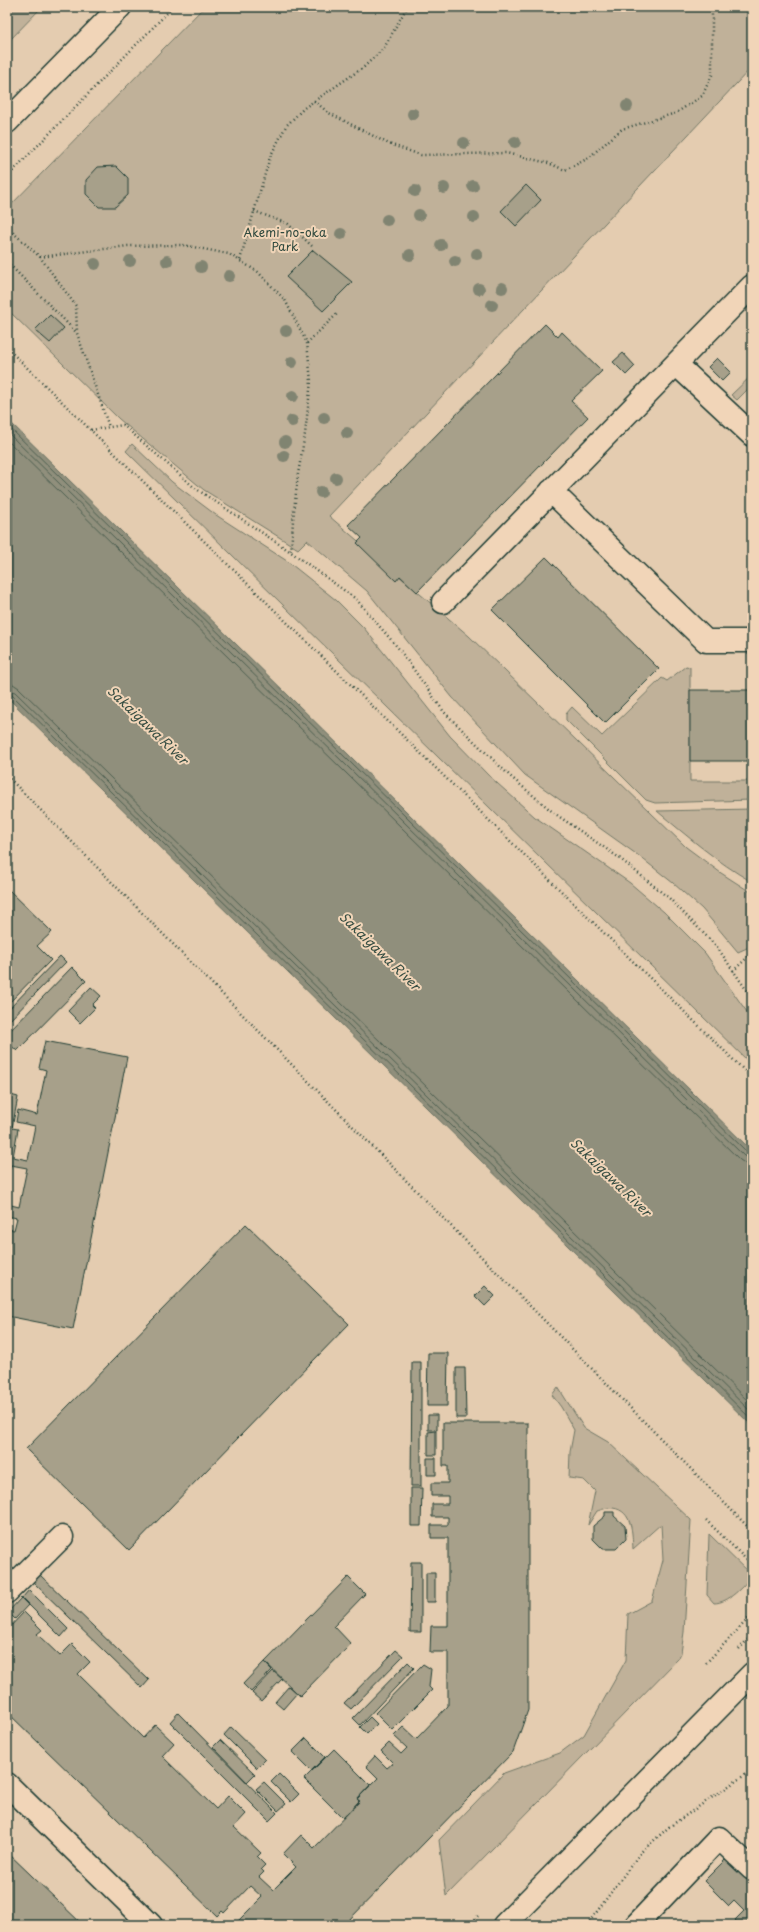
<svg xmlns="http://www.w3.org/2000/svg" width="759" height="1932" font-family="'Playpen Sans',sans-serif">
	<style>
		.green { fill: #c0b199; stroke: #707766 }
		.water { fill: #908f7b; stroke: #636e5f }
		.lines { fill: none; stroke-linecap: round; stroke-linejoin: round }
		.shore { stroke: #4c5e50; stroke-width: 1 }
		.building { fill: #a7a08a; stroke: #1f3d34 }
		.minor-casing { stroke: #1f3d34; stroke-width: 25 }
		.path { stroke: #1f3d34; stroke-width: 2.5; stroke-dasharray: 1 3; stroke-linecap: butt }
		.minor { stroke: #f1d5b8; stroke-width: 22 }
		.tree { fill: #808471 }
		.labels { text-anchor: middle; stroke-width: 4; stroke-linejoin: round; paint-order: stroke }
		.park-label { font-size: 12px; fill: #2f493e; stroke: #f1d5b8 }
		.water-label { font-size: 13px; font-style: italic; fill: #364d42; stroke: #f1d5b8 }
	</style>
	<rect width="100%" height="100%" fill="#e4ccb0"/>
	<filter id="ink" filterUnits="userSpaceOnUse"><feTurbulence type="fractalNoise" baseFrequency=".025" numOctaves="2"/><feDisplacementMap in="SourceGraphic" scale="8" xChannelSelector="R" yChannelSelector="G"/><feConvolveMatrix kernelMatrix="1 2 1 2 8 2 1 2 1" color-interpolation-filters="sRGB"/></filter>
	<g filter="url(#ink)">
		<path class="green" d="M7 7H42L7 43Z
			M204 7H752V67L329 516 469 636 686 847 721 873 752 893V943L747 948 738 952 702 909 673 883 639 856 525 775 452 697 367 591 307 540 298 549 204 490 119 419 7 309V209Z
			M752 375V390L749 388 737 400 731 395Z
			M132 444 172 482 216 515 287 561 336 600 364 628 450 736 488 775 535 817 630 883 664 912 705 953 752 1019V1065L126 451Z
			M686 666 690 667V781H752V800L655 803 646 800 566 720V714L572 707 602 736 662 678 667 681Z
			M752 809V882C717 862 687 836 657 811Z
			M558 1387 584 1428 608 1442 691 1520 684 1632 681 1653 678 1659 446 1896 439 1840 504 1773 560 1753 584 1735 626 1660 628 1614 652 1601 663 1560 661 1524 633 1549C632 1533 633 1511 613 1508 608 1507 601 1510 597 1511L588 1525 595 1491 584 1480 569 1478 570 1452 574 1430 561 1407 552 1395Z
			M709 1534 752 1576C743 1586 729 1603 714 1603L707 1595Z"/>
		<path class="water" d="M7 419 752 1151V1426L7 697Z"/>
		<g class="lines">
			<path class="shore" d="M7 425 747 1152 752 1154
				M7 432 744 1156 752 1159
				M7 440 740 1160 746 1164 752 1165
				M7 683 13 684 19 688 752 1405
				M7 689 15 692 752 1413
				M7 694 12 695 752 1420"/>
		</g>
		<path class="building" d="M116 166 128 178V195L115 207H99L86 194V180L98 167Z
			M526 185 541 200 516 226 501 211Z
			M313 250 352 282 323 311 286 277Z
			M50 315 64 328 50 343 35 330Z
			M545 324 558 337 562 332 602 371 571 401 588 417 417 592 400 576 396 581 357 543 362 538 348 525Z
			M623 353 635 366 626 375 613 362Z
			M717 358 731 372 722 381 708 367Z
			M546 557 659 669 605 723 492 610Z
			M690 690H752V761H690Z
			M7 888 52 932 37 946 51 960 7 1005Z
			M60 956 66 962 7 1023V1011Z
			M72 967 86 981 17 1051 7 1042V1034Z
			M91 987 101 996 92 1005 95 1008 80 1023 68 1011Z
			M45 1041 127 1057 73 1329 7 1316V1265L9 1255H7V1229L14 1230 17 1218 7 1216V1204L19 1207 27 1168 11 1165 10 1168 7 1167V1094L18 1097 12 1128 18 1129 13 1157 28 1160 35 1126 16 1122 18 1110 37 1115 46 1070 39 1068Z
			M246 1224 349 1324 129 1550 26 1449Z
			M485 1286 495 1296 485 1306 475 1296Z
			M428 1353H448L447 1406H427Z
			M412 1362H421V1486H411Z
			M456 1368H465L466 1418H456Z
			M428 1415H437V1430H428Z
			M443 1423H528V1710L513 1752 344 1925H234L262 1897 250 1886 224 1913 222 1911 217 1916 7 1712V1630L24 1612 42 1630 37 1634 60 1656 72 1644 90 1662 78 1674 143 1738 155 1725 174 1743 162 1756 216 1809 228 1796 246 1814 234 1827 261 1853 257 1857 265 1865 261 1869 264 1872 259 1877 273 1890 296 1867 283 1854 301 1835 314 1848 360 1801 357 1799 378 1778 366 1766 375 1756 387 1768 393 1763 381 1751 389 1743 401 1754 407 1748 394 1736 403 1727 416 1739 448 1706V1652H430L431 1626H448V1538H431V1525H448V1517H432V1504H448V1496H431V1483H448V1466H443Z
			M436 1431V1455H428V1432Z
			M427 1458H436V1475H427Z
			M411 1488H422L421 1526H411Z
			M605 1512H614V1516L625 1526 626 1539 616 1549H603L593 1539V1526L605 1516Z
			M411 1562H421V1632H410Z
			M426 1573H435V1602H426Z
			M40 1575 149 1680 142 1688 33 1582Z
			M348 1577 365 1594 334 1626 351 1644 300 1696 265 1662Z
			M29 1590 68 1629 61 1637 22 1598Z
			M21 1598 28 1605 15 1619 8 1612Z
			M396 1650 403 1656 351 1709 344 1703Z
			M264 1662 272 1670 251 1692 243 1684Z
			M408 1662 414 1668 360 1725 353 1718Z
			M423 1664 431 1669 429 1687 432 1690 392 1730 375 1713Z
			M273 1671 282 1679 261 1701 252 1693Z
			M289 1686 297 1693 283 1709 275 1702Z
			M178 1713 277 1813 269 1821 170 1722Z
			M370 1717 377 1724 367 1734 360 1727Z
			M231 1727 265 1760 257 1768 224 1735Z
			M306 1738 325 1757 311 1771 292 1752Z
			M220 1740 255 1774 247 1782 213 1747Z
			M334 1749 370 1785 357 1799 359 1801 343 1818 304 1779Z
			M279 1774 299 1794 291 1802 271 1782Z
			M264 1782 286 1804 278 1811 256 1789Z
			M7 1852 83 1925H7Z
			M725 1860H731L752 1881V1925H740L735 1920 744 1911 734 1901 729 1906 704 1881Z"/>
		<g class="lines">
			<defs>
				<path id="minor" d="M7 122 120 7
					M676 364 752 435
					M551 491 706 641H752
					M443 602 752 286
					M7 1592 62 1537
					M7 1784 151 1925
					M504 1925 752 1674
					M636 1925 719 1838 752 1869"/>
			</defs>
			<use href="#minor" class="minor-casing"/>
			<path class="path" d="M314 101 329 113 389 144 421 155 506 153 548 163 565 170 587 159 622 129 676 113 702 96 712 75V7
				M7 177 173 7
				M254 211 288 224 312 246
				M7 227 40 257 76 306 77 332
				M40 257 128 246 183 245 229 254 258 272 285 300 307 343 311 381 305 434 298 474 293 520 291 552
				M240 260 270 157 286 126 304 108 364 67 384 48 407 7
				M7 262 77 333 109 427
				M307 343 337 314
				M7 348 752 1078
				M91 430 123 425 195 488 291 552 356 599 399 649 444 712 511 777 554 813 618 857 670 899 717 947 752 998
				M7 776 752 1531
				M733 971 752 953
				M706 1520 752 1565
				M739 1649 752 1635
				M706 1663 752 1615
				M469 1925 478 1916
				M587 1925 641 1852 669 1827 752 1770"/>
			<use href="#minor" class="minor"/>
		</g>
		<g class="tree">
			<circle cx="627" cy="106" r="6"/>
			<circle cx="413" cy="114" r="6"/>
			<circle cx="515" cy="142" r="6"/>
			<circle cx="464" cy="143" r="6"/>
			<circle cx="473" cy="186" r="6"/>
			<circle cx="444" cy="188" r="6"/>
			<circle cx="415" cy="191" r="6"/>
			<circle cx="419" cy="215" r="6"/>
			<circle cx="474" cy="217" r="6"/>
			<circle cx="387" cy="220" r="6"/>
			<circle cx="341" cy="234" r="6"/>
			<circle cx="441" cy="245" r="6"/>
			<circle cx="477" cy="254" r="6"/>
			<circle cx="410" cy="255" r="6"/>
			<circle cx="130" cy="261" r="6"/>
			<circle cx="167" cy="261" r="6"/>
			<circle cx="455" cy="261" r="6"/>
			<circle cx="95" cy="264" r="6"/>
			<circle cx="201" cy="267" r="6"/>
			<circle cx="229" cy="276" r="6"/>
			<circle cx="502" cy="288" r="6"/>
			<circle cx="479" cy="289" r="6"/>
			<circle cx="492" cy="305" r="6"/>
			<circle cx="286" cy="331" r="6"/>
			<circle cx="292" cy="362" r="6"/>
			<circle cx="293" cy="396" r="6"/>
			<circle cx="324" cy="418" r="6"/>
			<circle cx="292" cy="421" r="6"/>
			<circle cx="347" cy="433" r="6"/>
			<circle cx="285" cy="442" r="6"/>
			<circle cx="284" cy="456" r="6"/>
			<circle cx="336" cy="478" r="6"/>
			<circle cx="321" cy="492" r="6"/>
		</g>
	</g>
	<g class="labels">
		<g class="park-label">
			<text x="285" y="237">Akemi-no-oka<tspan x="285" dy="14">Park</tspan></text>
		</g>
		<g class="water-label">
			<text transform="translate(148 725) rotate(44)" y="5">Sakaigawa River</text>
			<text transform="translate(380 951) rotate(44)" y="5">Sakaigawa River</text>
			<text transform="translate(611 1177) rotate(44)" y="5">Sakaigawa River</text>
		</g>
	</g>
	<rect width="759" height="1932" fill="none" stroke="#f1d5b8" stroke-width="24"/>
	<rect x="12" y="12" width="735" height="1908" fill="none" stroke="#1f3d34" stroke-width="1.5" filter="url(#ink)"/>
</svg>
